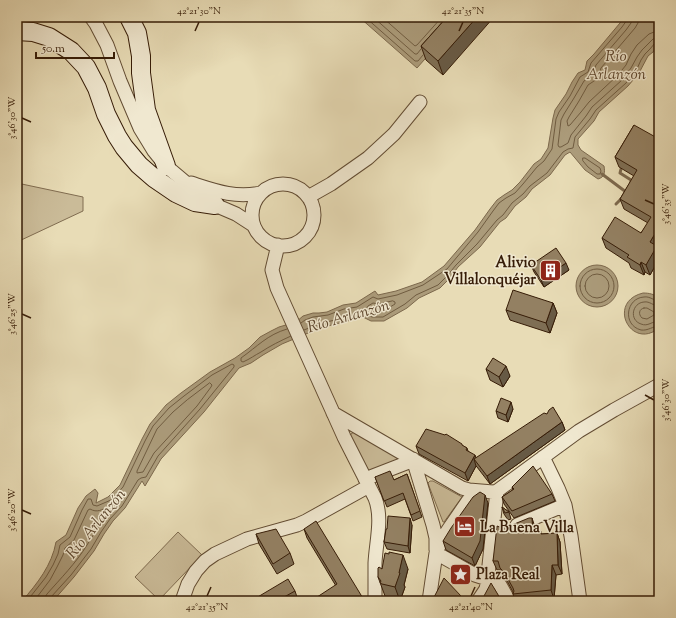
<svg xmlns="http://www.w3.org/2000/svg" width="676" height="618" font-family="'Sorts Mill Goudy',serif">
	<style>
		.green { fill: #cabb98; stroke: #806c50 }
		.water { fill: #ab9b7a; stroke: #7c684c }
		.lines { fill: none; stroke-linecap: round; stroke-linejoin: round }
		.shore { stroke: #705c40; stroke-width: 1 }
		.stream { stroke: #7c684c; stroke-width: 3 }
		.minor-casing { stroke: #624c33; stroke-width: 15 }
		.secondary-casing { stroke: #361c07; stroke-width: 20 }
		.minor { stroke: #f0e8d0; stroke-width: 13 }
		.secondary { stroke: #f0e8d0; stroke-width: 18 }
		.wall { fill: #7e6e54; stroke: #361c07 }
		.shaded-wall { fill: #675a45; stroke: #361c07 }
		.building { fill: #938062; stroke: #361c07 }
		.ticks { fill: none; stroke: #361c07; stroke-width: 1.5 }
		.labels { text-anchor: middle; stroke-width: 3; stroke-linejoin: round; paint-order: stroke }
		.poi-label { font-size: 15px; font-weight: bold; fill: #361c07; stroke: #f0e8d0; text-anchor: start }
		.water-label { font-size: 16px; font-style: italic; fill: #5f482f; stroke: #f0e8d0 }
		.neatline { fill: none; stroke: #361c07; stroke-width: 1.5 }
		.ticks-label { font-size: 10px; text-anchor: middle; fill: #361c07 }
	</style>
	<rect width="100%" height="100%" fill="#e8dcb6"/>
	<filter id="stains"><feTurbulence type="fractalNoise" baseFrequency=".005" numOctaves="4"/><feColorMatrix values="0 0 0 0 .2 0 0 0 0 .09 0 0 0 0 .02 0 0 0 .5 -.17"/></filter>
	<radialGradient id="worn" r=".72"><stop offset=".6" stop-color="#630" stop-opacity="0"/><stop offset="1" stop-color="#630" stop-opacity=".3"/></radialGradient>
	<path class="green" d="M17 183 83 197V211L17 242Z
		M354 432 404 459 368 474 350 436 351 434Z
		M430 481H433L462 497 444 522H443L429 486 428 483Z
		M178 532 202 555 159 600 135 577Z"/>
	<path class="water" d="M359 17H462L417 68Z
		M625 17H659V44L653 52 648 56 639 73 628 86 599 112 594 121 578 139V145L581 150 604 166C605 172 605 177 598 179L585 170 570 152 565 155 550 175 532 189 526 197 515 206 506 218 500 222 480 247 458 267 450 278 440 288 419 298 407 308 384 321H371L363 317 320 328 282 344 263 355 251 363 239 368 204 412 161 459 145 486 142 481 125 508 113 521 104 534 94 551 74 577 53 601H22C37 584 52 565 56 542L66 535 78 508 86 496 95 489 98 493 96 503 108 497 120 485 142 439 150 424 166 405 181 393 210 372 235 358 249 348 260 337 271 331 279 327 296 322 303 316 313 313H319L327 312 343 305 356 303 375 291 378 295 396 291 422 282 444 266 475 230 490 209 497 200 504 195 512 190 520 182 534 164 541 159 548 148 553 118 555 110 566 94 572 82 578 73 585 70 587 61 594 54Z
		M576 286a21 21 0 1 1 42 0a21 21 0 1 1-42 0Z
		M643 293C649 293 654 294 659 298V328C631 351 606 302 643 293Z"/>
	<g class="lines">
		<path class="shore" d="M365 17 415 61H418L423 55
			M373 17 415 54H417L421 49
			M382 17 415 46 417 45 442 17
			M633 17 631 23 626 30 596 65 592 75 584 81 574 98 564 114 561 120 558 145 559 147H561L568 143 571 135 586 116 592 107 622 80 631 68 637 57 642 50 653 39 659 37
			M639 17 638 23 635 28 601 68 597 79 588 85 579 101 569 117 567 121 568 126 570 125 581 112 589 102 618 75 626 65 631 54 637 45 649 34 654 32 659 31
			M583 158H585L600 168 601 171 600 174H597L588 167 583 161Z
			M580 286a17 17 0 1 1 34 0a17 17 0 1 1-34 0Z
			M585 286a12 12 0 1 1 24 0a12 12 0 1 1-24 0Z
			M393 301 395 302V304C385 310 378 316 367 308L368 306 373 303 378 304Z
			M659 301C654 301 650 296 644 297 626 298 622 325 641 330 648 331 653 326 659 326
			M659 306C653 306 650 301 644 302 632 303 629 320 641 324 648 327 652 321 659 321
			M644 308H647L654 312V315L647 319 642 318C638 314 639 309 644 308Z
			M301 323 305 320 313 317 328 315 344 309 357 307 373 297 378 299 397 295 423 285 447 269 478 232 493 211 499 203 506 198 515 193 523 184 537 167 544 161 552 149 556 119 559 112 570 96 580 77 588 72 591 63 622 27 627 20V17
			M287 329C267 335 258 346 241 358V361L243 362C250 359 255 355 261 352 270 346 280 341 291 336
			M304 330 319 324 362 313H364L372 317H383L405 304 416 295 438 285 447 276 456 265 477 244 497 220 503 215 512 203 523 194 530 186 547 173 563 152 568 149 573 148 575 137 590 119 596 110 626 83 636 71 641 60 645 54 650 49 655 43 659 42
			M210 383 212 385 211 387 197 406 154 453 143 472 137 473V471L157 429 173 412 187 400Z
			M27 601 46 577 53 565 58 554 60 545 70 537 82 510 88 499H91L93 505 97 506 111 500 123 487 145 441 153 426 169 408 184 396 212 375 232 364 234 365V367L200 409 158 456 146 477 141 478 138 480 122 506 110 519 101 532 91 549 71 575 51 597 50 601
			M34 601 50 580 57 567 63 555 65 548 74 540 88 510 90 509C97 513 102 510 109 506L111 507V509C101 520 95 533 87 545 76 563 61 578 47 594L45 597V601"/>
		<path class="stream" d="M621 169 620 173 631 180V183
			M602 174 626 192
			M616 204 623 197"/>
		<defs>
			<path id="minor" d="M91 17 96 24 107 45 120 81 140 128 154 151 166 166 204 198 215 205 236 214 253 225
				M191 183C216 191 234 198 261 193
				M252 215a31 31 0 1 1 62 0a31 31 0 1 1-62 0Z
				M308 197 331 184 368 158 394 134 420 102
				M278 245 272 270 277 288 344 437 375 498C383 518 376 542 375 563 375 576 375 588 375 601
				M333 413 462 488 469 490 493 492 497 491 579 431 614 410 659 385
				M543 457 558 488 565 505 571 536 580 601
				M413 459 433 525 436 538V550
				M365 479 414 460
				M517 525 565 505
				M436 553 475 575 497 582 500 585 509 601
				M182 601 188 584 196 571 205 561 215 554 247 539 297 525 306 521 369 486
				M429 601 436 553 441 541 448 530 468 501 475 495 481 492
				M478 601 486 589 487 584 497 491"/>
			<path id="secondary" d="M129 17 137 33 141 56V73L146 110 166 166
				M17 31 33 32 49 37 71 51 86 67 97 88 106 114 117 136 124 147 139 165 154 178 176 193 195 202 215 205"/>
		</defs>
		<use href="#minor" class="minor-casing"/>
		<use href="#secondary" class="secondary-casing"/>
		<use href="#minor" class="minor"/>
		<use href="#secondary" class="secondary"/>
	</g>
	<path class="wall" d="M447 17 443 75 426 60 421 46Z
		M634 125 659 243 657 246 659 251V259L650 275 645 272 644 275 631 268 629 263 606 248 602 238 641 233 648 223 624 209 620 199 634 176 619 167 615 157Z
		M531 265 569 270 544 287 534 272Z
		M553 303 557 313 550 333 510 320 506 310Z
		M486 369 510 376 503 387 490 380Z
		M513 409 508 422 498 418 496 411Z
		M562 422 565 430 490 484 477 467 476 466 468 481 419 454 416 446H463L467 448 468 451 476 458Z
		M407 474 422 517 413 521 405 499 387 507 375 477 394 480Z
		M512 487 552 494 555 501 514 518 504 504 502 497 513 490Z
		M488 503 483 549 475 566 446 550 443 541Z
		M502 507 509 512 511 519 508 520 504 514Z
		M412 525 410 553 387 549 384 542 387 529Z
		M535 527 536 532 542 534 557 533 560 542 562 574 556 575 554 599 539 601H515L513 594V592L507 581 504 577 501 570H497L493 561 502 528Z
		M304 529 365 601 336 586 307 538Z
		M256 534 290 553 294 564 277 574 259 544Z
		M382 569H408L404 585 405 587 400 601 387 598 385 596 378 577Z
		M295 591 298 600 297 601H251Z"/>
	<path class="shaded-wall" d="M477 17H494L443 75 438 61Z
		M659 227V243L657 246 659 251V259L650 275 646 265 650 242Z
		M641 262 645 272 644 275 640 265Z
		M566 263 569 270 544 287 541 280Z
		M553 303 557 313 550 333 546 323Z
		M506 366 510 376 503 387 499 377Z
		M511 402 513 409 508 422 506 415Z
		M562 422 565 430 490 484 487 476Z
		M475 455 478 463 474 459 476 466 468 481 465 473Z
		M485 495 488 503 483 549 475 566 472 558Z
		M410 518 412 525 410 553 408 546Z
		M532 518 535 527 537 542 533 533Z
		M557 533 560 542 562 574 558 565Z
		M403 555 408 569 404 585 405 587 400 601 395 587Z
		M552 565 556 575 554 599 551 590Z
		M461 596 463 601H456Z"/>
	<path class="building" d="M447 17H477L438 61 421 46Z
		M634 125 659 139V227L650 242 657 246 646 265 641 262 640 265 627 257 629 255 602 238 615 217 641 233 651 217 620 199 637 170 615 157Z
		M556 248 566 263 541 280 531 265Z
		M513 290 553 303 546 323 506 310Z
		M493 358 506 366 499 377 486 369Z
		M501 398 511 402 506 415 496 411Z
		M553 407 562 422 487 476 474 459 544 413 547 414 549 410Z
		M426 429 445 435 446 434 462 444V445L467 448 466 450 475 455 465 473 416 446Z
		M533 466 552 494 512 511 502 497 514 489 512 487Z
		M390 471 394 480 407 474 420 511 411 515 403 493 384 501 375 477Z
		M480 492 485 495 480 541 472 558 443 541 451 528 473 497Z
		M502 507 509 512 505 513Z
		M388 516 410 518 408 546 384 542 386 529H387Z
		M529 518H532L533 533 541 531V534L557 533 558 565H552L551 590 513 594 514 591 513 588 504 572 500 568 498 561H493L497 526 502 528 507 527Z
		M316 521 364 600 363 601H311L337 584 304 529Z
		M276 529 290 553 273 564 256 534Z
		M389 552 403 555 399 573H400L395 587 382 584 380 583 381 581 378 577V568L379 567 382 569 385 553 389 554Z
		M444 578 461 596 456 601H432Z
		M288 579 295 591 277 601H251Z
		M491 583 500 598 503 601H487L484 596Z"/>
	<path class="ticks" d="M195 31 199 22M459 31 463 22M22 118 31 122M645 200 654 204M22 314 31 318M645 395 654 400M22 510 31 514M207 596 211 587M471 596 475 587"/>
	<defs>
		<symbol id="building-square" viewBox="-11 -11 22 22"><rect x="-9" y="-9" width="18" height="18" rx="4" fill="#8f2418" stroke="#f0e8d0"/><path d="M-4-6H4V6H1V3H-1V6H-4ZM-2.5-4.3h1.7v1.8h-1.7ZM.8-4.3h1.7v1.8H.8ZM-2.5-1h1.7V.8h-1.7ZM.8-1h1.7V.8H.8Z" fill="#fff"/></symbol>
		<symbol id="hotel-square" viewBox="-11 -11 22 22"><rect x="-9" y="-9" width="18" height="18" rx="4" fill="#8f2418" stroke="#f0e8d0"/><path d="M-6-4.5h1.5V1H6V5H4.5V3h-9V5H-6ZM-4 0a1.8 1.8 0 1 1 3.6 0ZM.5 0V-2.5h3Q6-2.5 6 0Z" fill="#fff"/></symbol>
		<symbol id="sight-square" viewBox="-11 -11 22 22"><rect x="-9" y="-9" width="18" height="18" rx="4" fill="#8f2418" stroke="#f0e8d0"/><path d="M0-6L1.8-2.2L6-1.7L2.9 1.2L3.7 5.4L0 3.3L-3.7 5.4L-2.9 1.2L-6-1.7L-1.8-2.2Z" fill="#fff"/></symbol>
	</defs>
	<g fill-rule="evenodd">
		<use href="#building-square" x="538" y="258" width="25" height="25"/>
		<use href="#hotel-square" x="452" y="514" width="25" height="25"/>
		<use href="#sight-square" x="448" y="562" width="25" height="25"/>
	</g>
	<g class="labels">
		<g class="poi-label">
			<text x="536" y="267" text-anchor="end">Alivio<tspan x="536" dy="17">Villalonquéjar</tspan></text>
			<text x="480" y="532">La Buena Villa</text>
			<text x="476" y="579">Plaza Real</text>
		</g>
		<g class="water-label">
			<text x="616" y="61">Río<tspan x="616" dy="18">Arlanzón</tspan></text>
			<text transform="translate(348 315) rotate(-16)" y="6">Río Arlanzón</text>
			<text transform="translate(95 523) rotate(-51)" y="6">Río Arlanzón</text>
		</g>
	</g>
	<rect width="676" height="618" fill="none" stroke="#e8dcb6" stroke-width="44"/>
	<path d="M36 52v6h78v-6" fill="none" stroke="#361c07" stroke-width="2"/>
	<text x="42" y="52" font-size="12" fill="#361c07" stroke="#f0e8d0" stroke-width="3" paint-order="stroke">50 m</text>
	<rect x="22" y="22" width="632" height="574" class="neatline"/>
	<g class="ticks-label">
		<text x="199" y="14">42°21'30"N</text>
		<text x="463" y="14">42°21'35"N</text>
		<text transform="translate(11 118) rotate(-90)" y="4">3°46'30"W</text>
		<text transform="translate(665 204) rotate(-90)" y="4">3°46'35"W</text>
		<text transform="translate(11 314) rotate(-90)" y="4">3°46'25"W</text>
		<text transform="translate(665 400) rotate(-90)" y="4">3°46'30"W</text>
		<text transform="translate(11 510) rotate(-90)" y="4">3°46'20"W</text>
		<text x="207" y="610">42°21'35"N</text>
		<text x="471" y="610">42°21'40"N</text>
	</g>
	<rect width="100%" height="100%" filter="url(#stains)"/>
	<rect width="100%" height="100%" fill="url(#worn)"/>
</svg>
